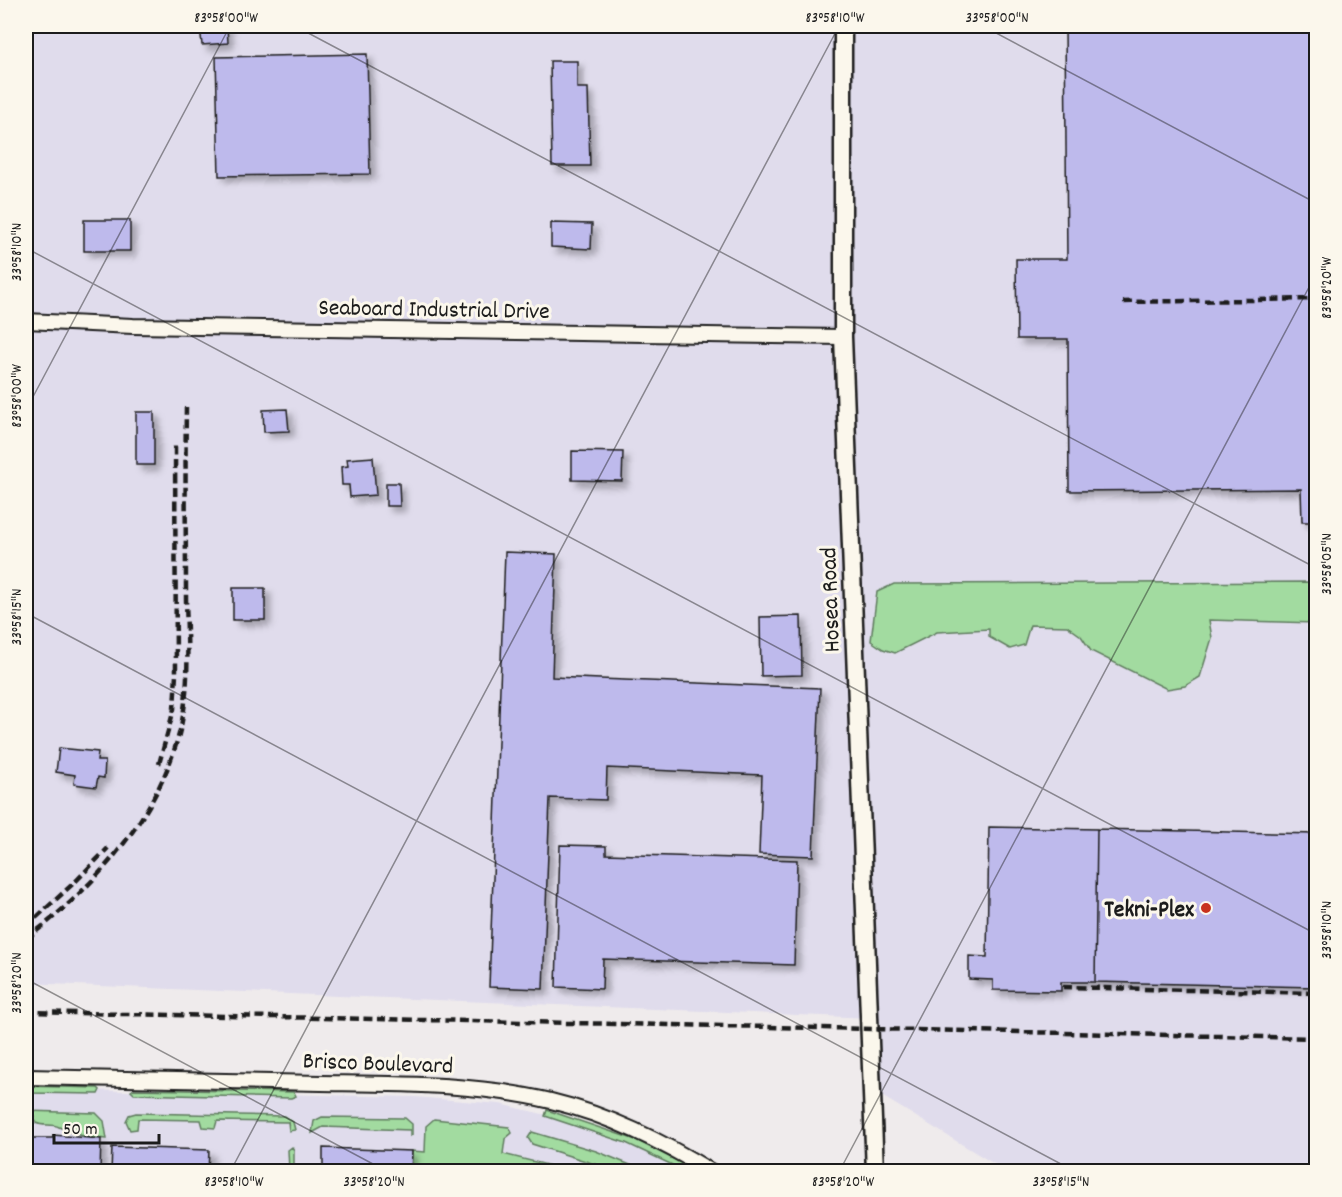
<svg xmlns="http://www.w3.org/2000/svg" width="1342" height="1197" font-family="Dekko,sans-serif">
	<style>
		.built { fill: #e0dcec }
		.green { fill: #a2dba0; stroke: #5f7c5e; stroke-width: 1.5 }
		.building { fill: #bebaec; stroke: #1c1c1c; stroke-width: 1.5; filter: url(#shadow) }
		.lines { fill: none; stroke-linecap: round; stroke-linejoin: round }
		.minor-casing { stroke: #1c1c1c; stroke-width: 18 }
		.tertiary-casing { stroke: #1c1c1c; stroke-width: 21 }
		.minor { stroke: #fbf7ec; stroke-width: 14 }
		.tertiary { stroke: #fbf7ec; stroke-width: 16 }
		.rail { stroke: #1c1c1c; stroke-width: 4.5; stroke-dasharray: 9 4.5; stroke-linecap: butt }
		.ticks { fill: none; stroke: #1c1c1c; stroke-width: 1.5; stroke-opacity: 0.45 }
		.poi-dot { fill: #c8321e; stroke: #fbf7ec; stroke-width: 2 }
		.labels { text-anchor: middle; stroke-width: 6; stroke-linejoin: round; paint-order: stroke }
		.street-label { font-size: 24px; fill: #1c1c1c; stroke: #fbf7ec }
		.poi-label { font-size: 24px; font-weight: bold; fill: #1c1c1c; stroke: #fbf7ec; text-anchor: end }
		.neatline { fill: none; stroke: #1c1c1c; stroke-width: 2 }
		.ticks-label { font-size: 15px; text-anchor: middle; fill: #1c1c1c }
	</style>
	<defs>
		<filter id="shadow"><feDropShadow dx="5.5" dy="5.5" stdDeviation="3" flood-color="#0004"/></filter>
	</defs>
	<rect width="100%" height="100%" fill="#efebec"/>
	<filter id="ink" filterUnits="userSpaceOnUse"><feTurbulence type="fractalNoise" baseFrequency=".0167" numOctaves="2"/><feDisplacementMap in="SourceGraphic" scale="12" xChannelSelector="R" yChannelSelector="G"/><feConvolveMatrix kernelMatrix="1 2 1 2 8 2 1 2 1" color-interpolation-filters="sRGB"/></filter>
	<g filter="url(#ink)">
		<path class="built" d="M26 26H1316V1171H1006L875 1092 872 1018 26 983Z
			M26 1089 415 1097 500 1104 577 1122 652 1151 687 1172H26Z"/>
		<path class="green" d="M1316 582V623L1209 620 1212 638 1200 677 1185 686 1167 689 1091 651 1081 636 1067 626 1030 625 1024 645 1010 649 989 637V629L937 632 895 653 883 649 871 641 877 592 894 584Z
			M26 1086 98 1088 100 1090 98 1094 26 1093Z
			M134 1089 294 1092 296 1096 291 1098 134 1094 131 1091Z
			M547 1110 636 1140 697 1171H685L626 1143 545 1116Z
			M26 1111 96 1113 104 1121 107 1139C90 1139 73 1134 59 1127 52 1123 43 1127 36 1123L35 1117H26Z
			M136 1113 284 1116 293 1122 295 1130 289 1131 288 1122 217 1121 215 1128 203 1127 201 1120 138 1119 137 1129 130 1130 126 1121 129 1115Z
			M322 1117 405 1118 412 1124V1135L410 1136V1130L323 1127 312 1133 314 1121Z
			M434 1119 509 1127 512 1133 505 1139 503 1154 571 1171 411 1172 412 1151 425 1152 426 1126Z
			M532 1132 596 1151 645 1171H617L532 1144 528 1138Z
			M292 1147 294 1150V1169L289 1171 288 1150Z"/>
		<path class="building" d="M200 26H227L228 43 202 45Z
			M1065 26H1316V522H1302L1301 489 1069 491 1068 339H1017L1016 259H1067Z
			M367 54 370 174 219 176 216 57Z
			M550 61H577V88H588L590 166H552Z
			M84 220H130V251H84Z
			M551 223 592 224 591 249 551 247Z
			M287 409 289 431 264 432 263 410Z
			M136 412H154V465H136Z
			M572 451 623 452 622 481 572 480Z
			M373 457 376 495 350 497 349 485H342L341 467 348 466 347 459Z
			M386 483H399L400 506H386Z
			M505 552 556 554 552 677 820 688 813 856 759 854 762 775 607 768 606 800 550 798 543 989 489 987Z
			M233 588H265V620H233Z
			M801 616 802 675 761 676 760 617Z
			M59 748 98 752 97 761H105L104 778 98 777 96 787 74 784 75 775 56 772Z
			M989 827 1097 829 1095 982H1061V991L993 990V980L969 979V956L987 957Z
			M1097 829 1316 834V987L1095 982Z
			M560 845 606 846V854L797 860 794 965 603 959 602 989 556 987Z
			M53 1135 101 1139 100 1172H26V1138H53Z
			M112 1147 209 1150 208 1172H111Z
			M323 1148 412 1151 411 1172H323Z"/>
		<g class="lines">
			<defs>
				<path id="minor" d="M26 321 133 326 843 337
					M26 1077C124 1079 222 1081 321 1083 398 1084 475 1083 551 1101 609 1115 661 1141 712 1172"/>
				<path id="tertiary" d="M843 26V337L875 1172"/>
			</defs>
			<use href="#minor" class="minor-casing"/>
			<use href="#tertiary" class="tertiary-casing"/>
			<use href="#minor" class="minor"/>
			<use href="#tertiary" class="tertiary"/>
			<path class="rail" d="M1123 302 1316 299
				M159 764 174 709 176 674 175 446
				M26 927 76 881 108 848
				M26 939C96 887 164 810 182 721 190 681 187 639 186 599 186 535 185 471 186 407
				M1063 987 1316 993
				M26 1012 1316 1038"/>
		</g>
	</g>
	<path class="ticks" d="M295 26 1316 568M983 26 1316 203M26 248 1316 934M26 410 230 26M26 613 1076 1172M26 979 388 1172M230 1172 839 26M839 1172 1316 274"/>
	<circle class="poi-dot" cx="1206" cy="908" r="6"/>
	<g class="labels">
		<g class="street-label">
			<text transform="translate(434 308) rotate(1)" y="8">Seaboard Industrial Drive</text>
			<text transform="translate(829 600) rotate(-92)" y="8">Hosea Road</text>
			<text transform="translate(378 1062) rotate(2)" y="8">Brisco Boulevard</text>
		</g>
		<g class="poi-label">
			<text x="1194" y="916">Tekni-Plex</text>
		</g>
	</g>
	<rect width="1342" height="1197" fill="none" stroke="#fbf7ec" stroke-width="66"/>
	<path d="M54 1134v9h105v-9" fill="none" stroke="#1c1c1c" stroke-width="3"/>
	<text x="63" y="1134" font-size="18" fill="#1c1c1c" stroke="#fbf7ec" stroke-width="4.5" paint-order="stroke">50 m</text>
	<rect x="33" y="33" width="1276" height="1131" class="neatline"/>
	<g class="ticks-label">
		<text x="226" y="22">83°58'00"W</text>
		<text x="835" y="22">83°58'10"W</text>
		<text x="997" y="22">33°58'00"N</text>
		<text transform="translate(16 252) rotate(-90)" y="5">33°58'10"N</text>
		<text transform="translate(1326 288) rotate(-90)" y="5">83°58'20"W</text>
		<text transform="translate(16 396) rotate(-90)" y="5">83°58'00"W</text>
		<text transform="translate(1326 564) rotate(-90)" y="5">33°58'05"N</text>
		<text transform="translate(16 617) rotate(-90)" y="5">33°58'15"N</text>
		<text transform="translate(1326 930) rotate(-90)" y="5">33°58'10"N</text>
		<text transform="translate(16 983) rotate(-90)" y="5">33°58'20"N</text>
		<text x="234" y="1186">83°58'10"W</text>
		<text x="374" y="1186">33°58'20"N</text>
		<text x="843" y="1186">83°58'20"W</text>
		<text x="1061" y="1186">33°58'15"N</text>
	</g>
</svg>
